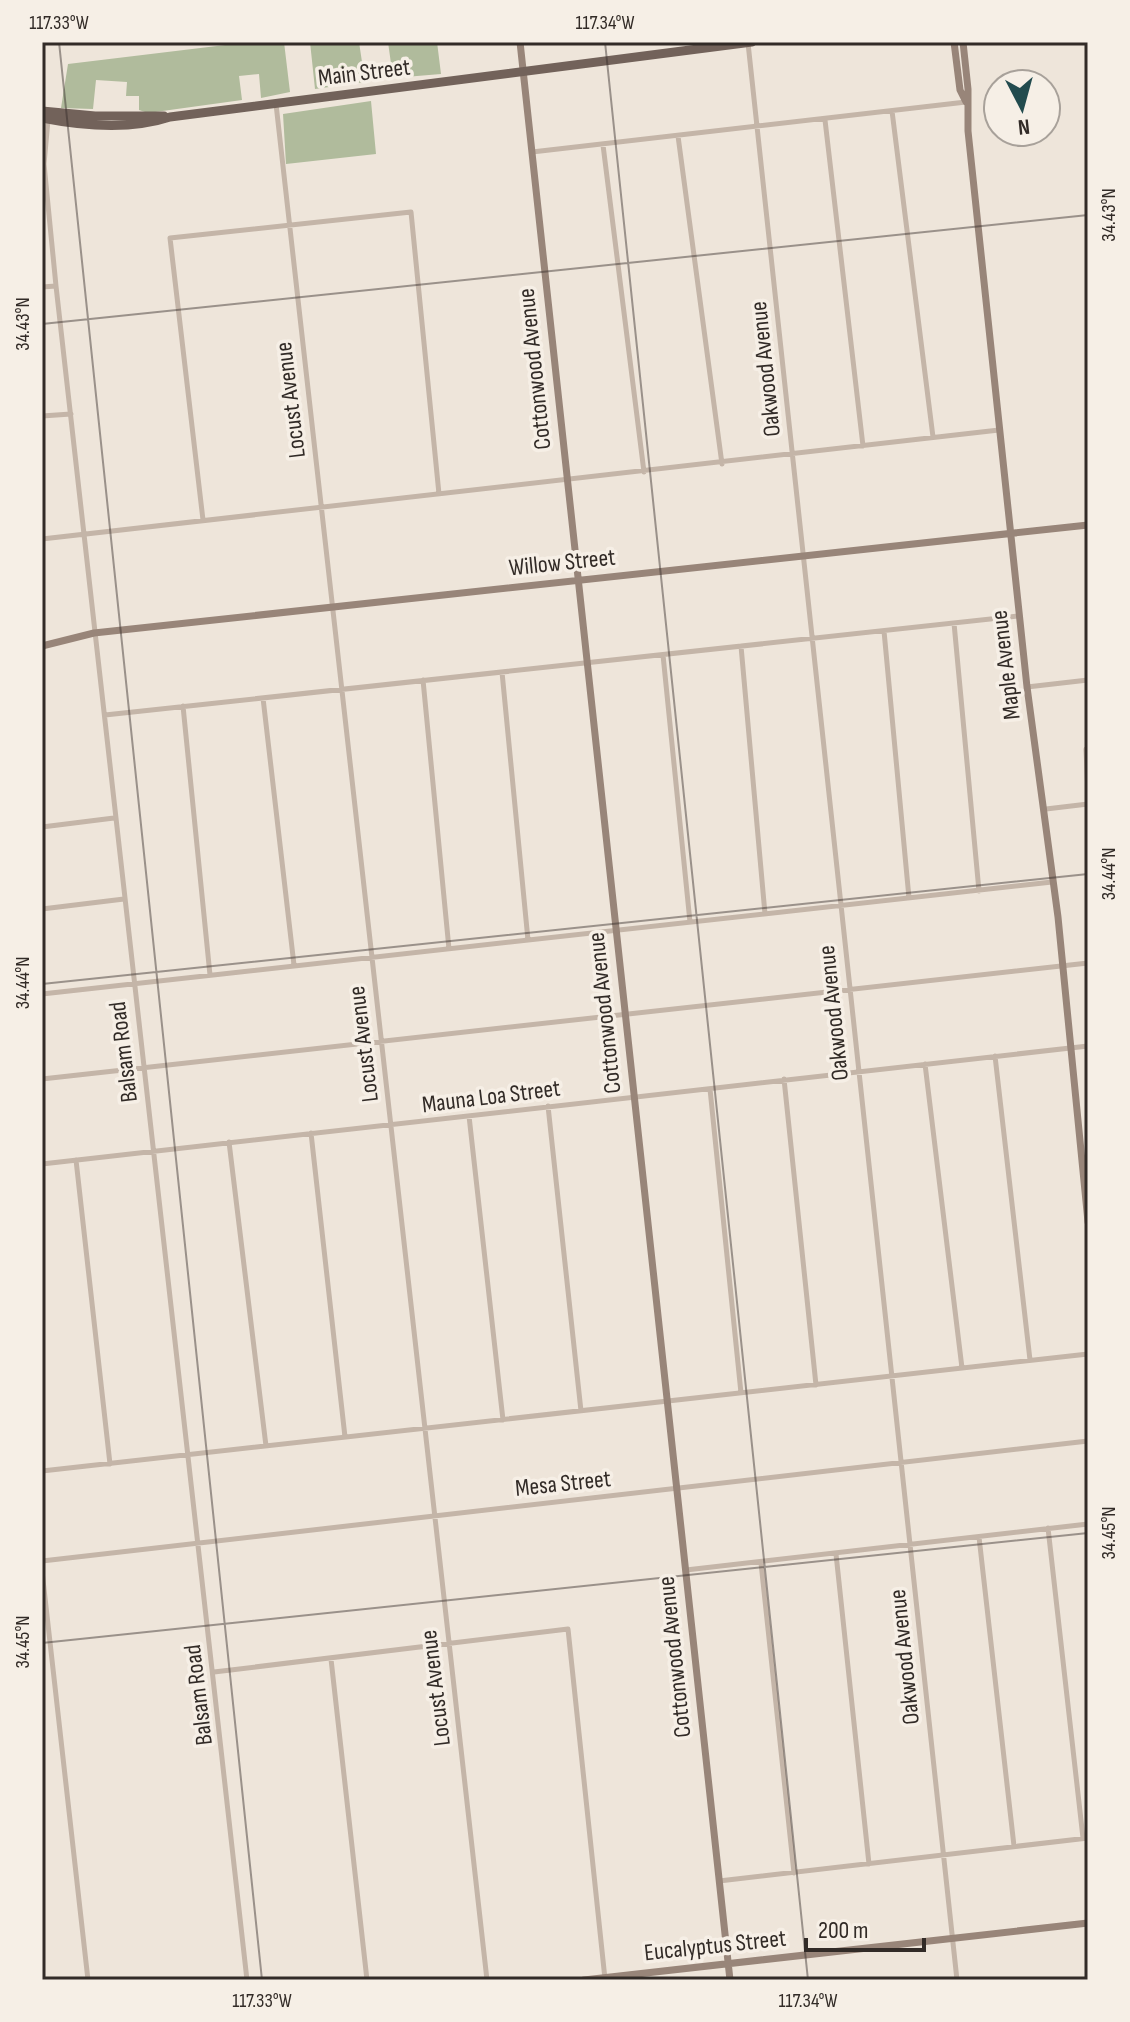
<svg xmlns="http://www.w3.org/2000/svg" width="1130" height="2022" font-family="'Sofia Sans Condensed',sans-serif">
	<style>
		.green { fill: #b0bb9c }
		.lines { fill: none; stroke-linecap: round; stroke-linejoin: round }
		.street { stroke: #c4b5a8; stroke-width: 5 }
		.secondary { stroke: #988579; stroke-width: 7 }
		.primary { stroke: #72625a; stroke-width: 9 }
		.ticks { fill: none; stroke: #322b27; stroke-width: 2; stroke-opacity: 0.45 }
		.labels { text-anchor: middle; stroke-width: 7; stroke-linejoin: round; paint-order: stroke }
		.street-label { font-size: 24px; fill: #322b27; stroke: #f6efe6 }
		.neatline { fill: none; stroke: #322b27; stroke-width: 3 }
		.ticks-label { font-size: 20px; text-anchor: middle; fill: #322b27 }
	</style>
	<rect width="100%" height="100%" fill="#eee5da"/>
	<path class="green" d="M250 42H284L290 92 261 98 259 74 239 76 242 100 148 113 139 110V96H126L127 82 96 80 93 109 61 108 68 64Z
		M310 42H359L365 82 315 89Z
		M388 42H437L441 74 393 78Z
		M371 101 376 154 286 164 283 114Z"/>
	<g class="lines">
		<path class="street" d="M748 43 957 1980
			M276 104 487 1980
			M892 111 933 437
			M48 120 44 164 56 286 247 1980
			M825 120 863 446
			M678 136 722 464
			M603 145 644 472
			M532 152 966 102
			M42 287 56 286
			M42 416 71 414
			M203 520 170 238 411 212 439 494
			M42 539 999 430
			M954 623 979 891
			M884 631 909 898
			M741 646 765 914
			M663 655 690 922
			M502 672 528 940
			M423 680 449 949
			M1027 687 1088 680
			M263 698 294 965
			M183 706 210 975
			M105 715 1019 616
			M1086 749 1088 793
			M1046 809 1088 804
			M42 827 114 818
			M42 909 124 899
			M42 994 1052 882
			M995 1056 1030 1360
			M925 1064 962 1368
			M42 1079 1088 963
			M784 1079 816 1385
			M710 1089 741 1393
			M548 1106 581 1411
			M469 1116 503 1420
			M311 1133 345 1437
			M229 1142 266 1446
			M76 1160 110 1464
			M42 1164 1088 1046
			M42 1471 1088 1354
			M1048 1528 1083 1838
			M979 1537 1014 1846
			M836 1554 869 1864
			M42 1561 1088 1441
			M761 1563 794 1873
			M686 1570 1088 1524
			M42 1571 88 1980
			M331 1659 367 1980
			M214 1672 568 1629 605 1979
			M719 1881 1088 1838"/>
		<path class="secondary" d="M520 42 730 1980
			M954 42 960 90 966 102
			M963 42 968 89V131L1027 687 1058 917 1088 1222
			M42 646 94 633 1088 525
			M584 1980 1088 1923"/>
		<path class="primary" d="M42 111 95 116H164
			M42 118C83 126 131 130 170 117L752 42"/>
	</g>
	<path class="ticks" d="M59 42 262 1980M605 42 808 1980M42 324 1088 215M42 984 1088 874M42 1643 1088 1533"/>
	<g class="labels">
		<g class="street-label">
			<text transform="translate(364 72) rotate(-7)" y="8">Main Street</text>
			<text transform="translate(534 369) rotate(-96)" y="8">Cottonwood Avenue</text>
			<text transform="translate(765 369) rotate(-96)" y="8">Oakwood Avenue</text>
			<text transform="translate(290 400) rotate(-97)" y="8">Locust Avenue</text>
			<text transform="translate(562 562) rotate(-6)" y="8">Willow Street</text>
			<text transform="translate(1005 665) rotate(-97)" y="8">Maple Avenue</text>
			<text transform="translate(604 1013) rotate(-96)" y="8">Cottonwood Avenue</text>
			<text transform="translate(833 1013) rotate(-96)" y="8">Oakwood Avenue</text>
			<text transform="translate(363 1044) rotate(-97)" y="8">Locust Avenue</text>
			<text transform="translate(123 1052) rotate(-97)" y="8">Balsam Road</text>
			<text transform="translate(491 1096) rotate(-7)" y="8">Mauna Loa Street</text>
			<text transform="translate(563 1483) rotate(-6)" y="8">Mesa Street</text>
			<text transform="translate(674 1657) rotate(-96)" y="8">Cottonwood Avenue</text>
			<text transform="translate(904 1657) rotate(-96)" y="8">Oakwood Avenue</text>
			<text transform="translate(435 1688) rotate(-97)" y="8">Locust Avenue</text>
			<text transform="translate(198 1695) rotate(-97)" y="8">Balsam Road</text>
			<text transform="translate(715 1945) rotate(-6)" y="8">Eucalyptus Street</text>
		</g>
	</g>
	<rect width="1130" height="2022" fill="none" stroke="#f6efe6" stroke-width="88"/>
	<g transform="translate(1022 108) rotate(174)"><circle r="38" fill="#f6efe6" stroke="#a8a19a" stroke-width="2"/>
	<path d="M0-6L14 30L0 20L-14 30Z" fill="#224b4e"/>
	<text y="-12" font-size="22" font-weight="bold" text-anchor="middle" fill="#322b27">N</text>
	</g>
	<path d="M806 1938v12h118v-12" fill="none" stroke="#322b27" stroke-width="4"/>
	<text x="818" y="1938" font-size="24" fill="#322b27" stroke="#f6efe6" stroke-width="6" paint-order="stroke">200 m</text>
	<rect x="44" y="44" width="1042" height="1934" class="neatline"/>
	<g class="ticks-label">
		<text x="59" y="29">117.33°W</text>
		<text x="605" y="29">117.34°W</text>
		<text transform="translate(1108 215) rotate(-90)" y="7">34.43°N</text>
		<text transform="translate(22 324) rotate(-90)" y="7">34.43°N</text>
		<text transform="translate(1108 874) rotate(-90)" y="7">34.44°N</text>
		<text transform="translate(22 983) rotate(-90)" y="7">34.44°N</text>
		<text transform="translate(1108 1533) rotate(-90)" y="7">34.45°N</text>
		<text transform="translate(22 1642) rotate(-90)" y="7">34.45°N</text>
		<text x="262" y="2007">117.33°W</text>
		<text x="808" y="2007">117.34°W</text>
	</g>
</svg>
